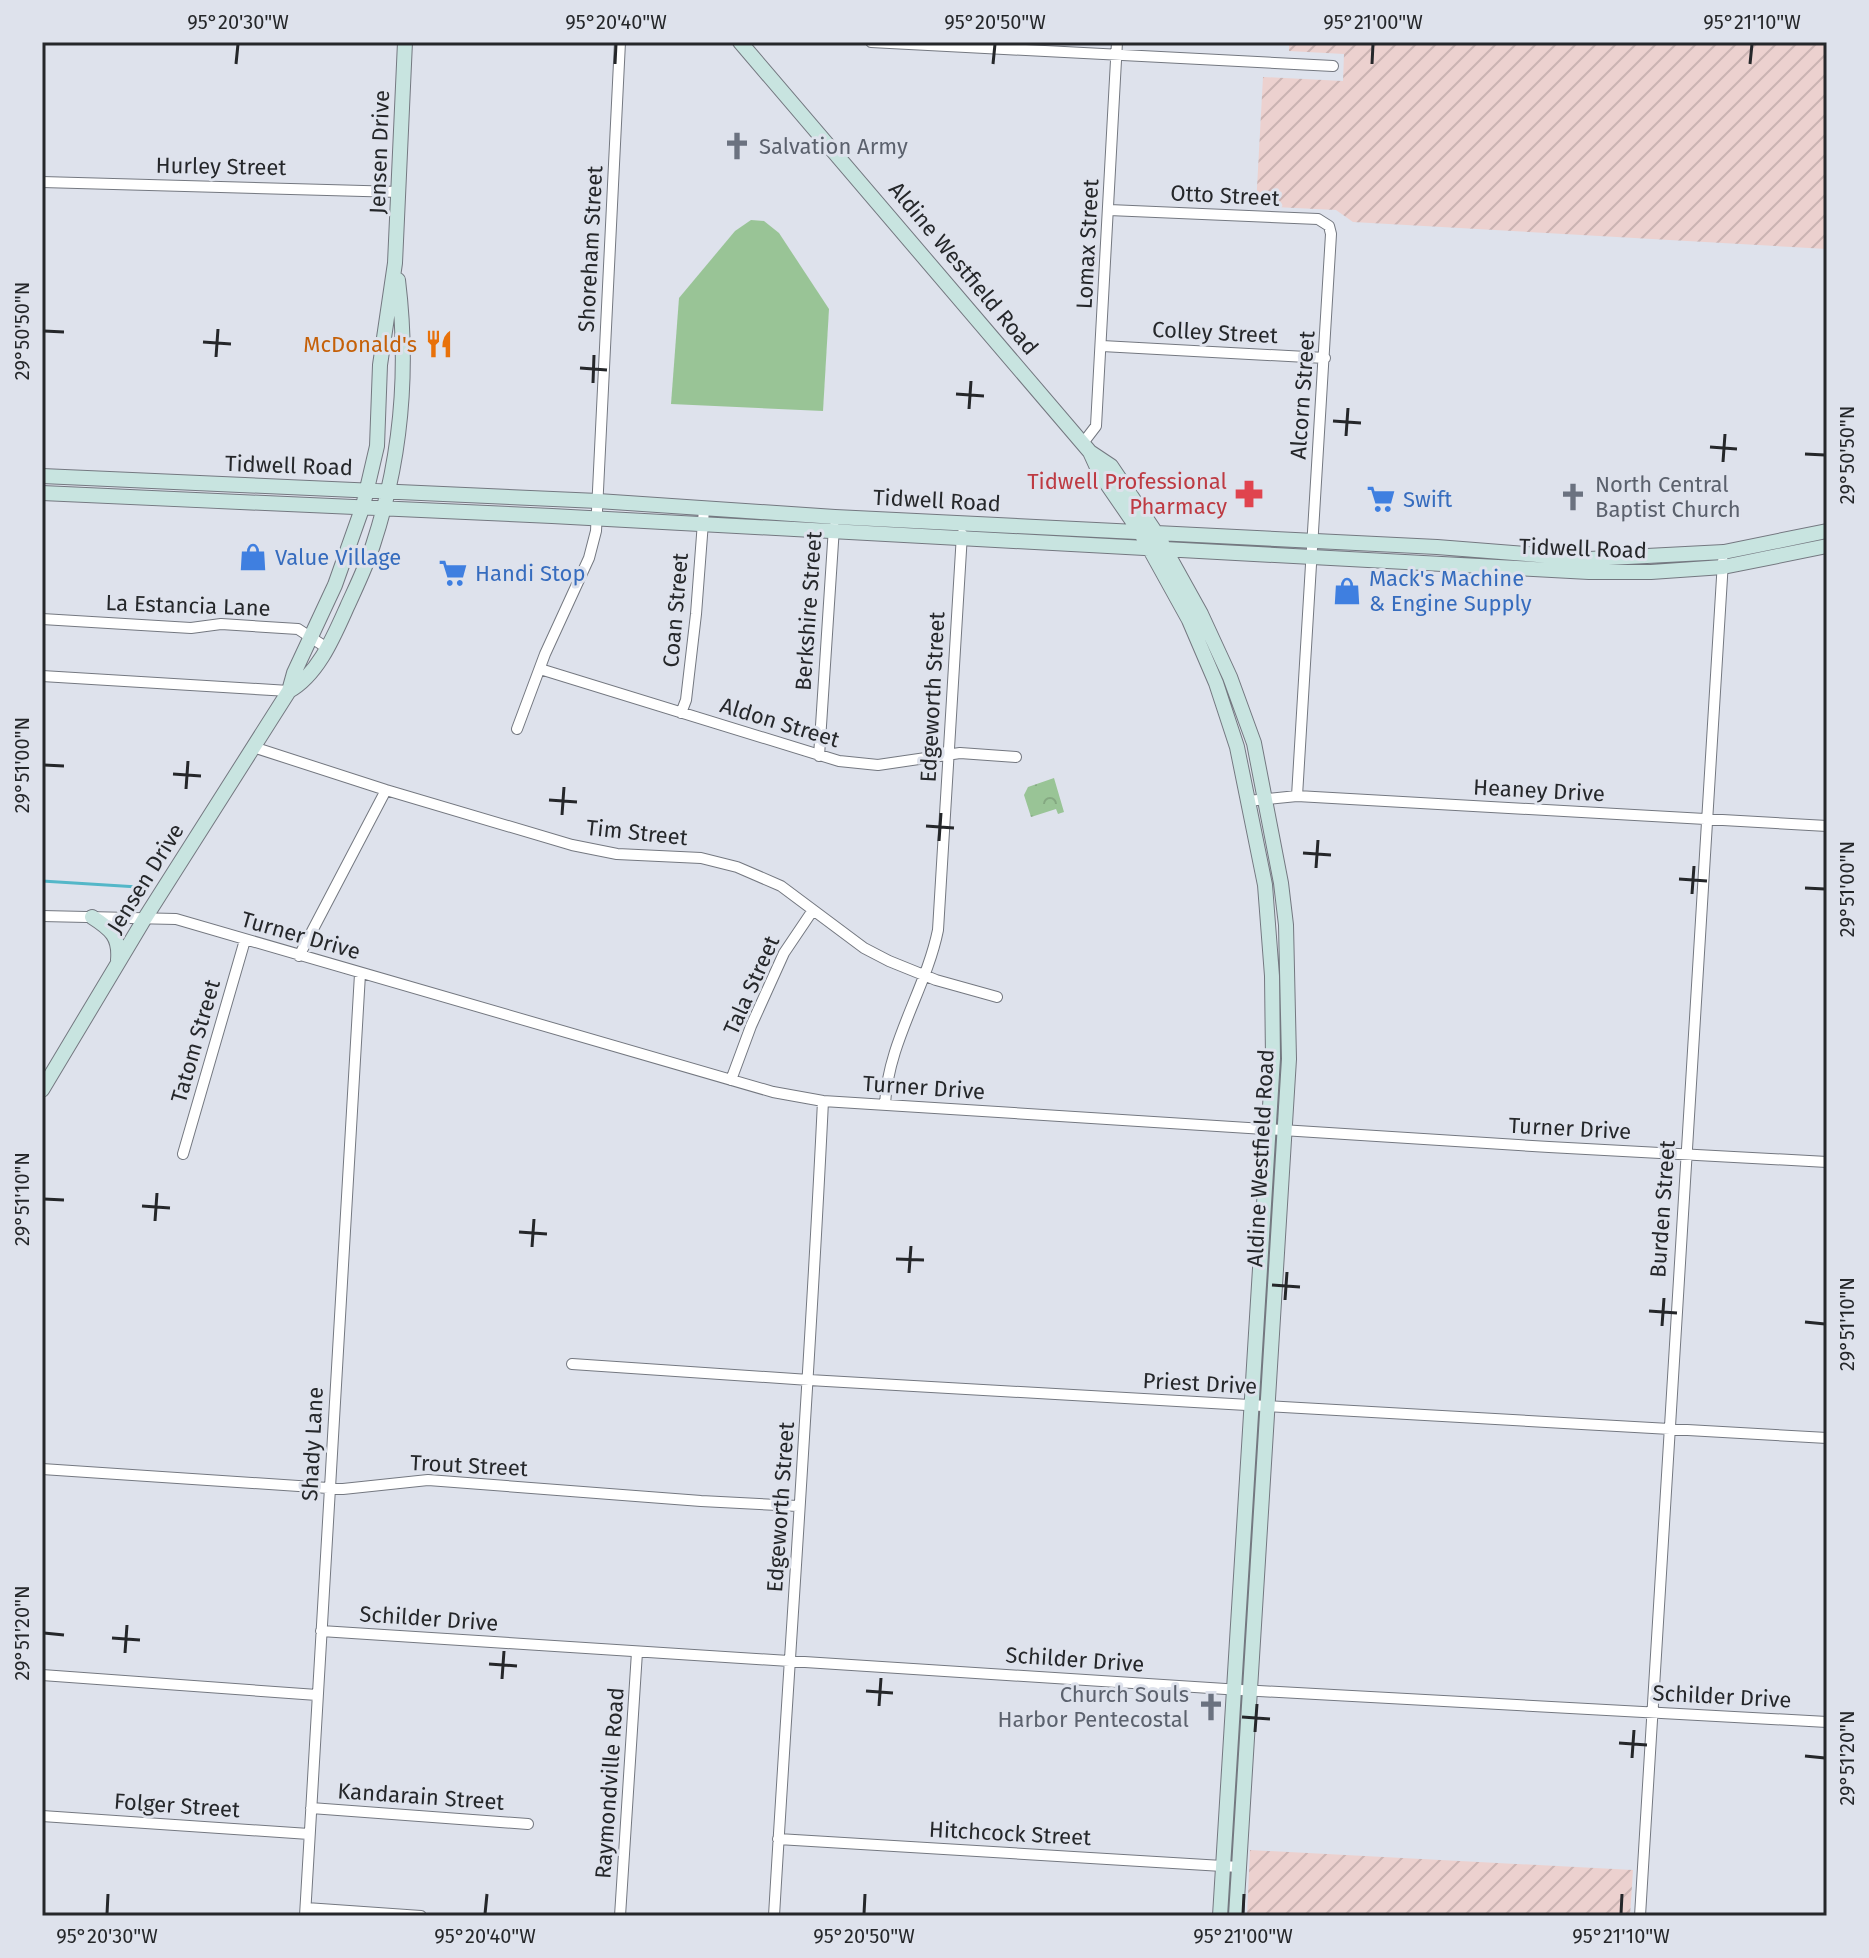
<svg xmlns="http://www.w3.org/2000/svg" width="1869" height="1958" font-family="'Fira Sans',sans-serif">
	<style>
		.industrial { fill: url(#industrial-furrows) }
		.grass { fill: #99c496 }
		.park { fill: url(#park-crowns) }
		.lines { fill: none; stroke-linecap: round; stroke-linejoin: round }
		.stream { stroke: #54b7c8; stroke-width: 3 }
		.street-casing { stroke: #747880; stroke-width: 12 }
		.secondary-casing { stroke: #747880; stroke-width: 16 }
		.street { stroke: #fff; stroke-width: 10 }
		.secondary { stroke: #c8e4e0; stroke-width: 14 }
		.ticks { fill: none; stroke: #25272a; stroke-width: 3 }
		.labels { text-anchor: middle; stroke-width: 6; stroke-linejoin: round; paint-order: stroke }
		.worship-label { font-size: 22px; fill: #5b616d; stroke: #dee2ec; text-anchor: start }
		.street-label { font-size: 22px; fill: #25272a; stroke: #dee2ec }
		.food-label { font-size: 22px; fill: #c56008; stroke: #dee2ec; text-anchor: end }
		.health-label { font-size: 22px; fill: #be3a42; stroke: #dee2ec; text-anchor: end }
		.shop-label { font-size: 22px; fill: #366cbe; stroke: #dee2ec; text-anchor: start }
		.neatline { fill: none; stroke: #25272a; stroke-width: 3 }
		.ticks-label { font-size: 20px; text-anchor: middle; fill: #25272a }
	</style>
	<defs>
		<pattern id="industrial-furrows" width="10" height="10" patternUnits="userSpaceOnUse" patternTransform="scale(2)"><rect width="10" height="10" fill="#ecd1cf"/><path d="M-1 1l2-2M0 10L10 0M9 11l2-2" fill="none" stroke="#cab3b2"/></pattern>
		<pattern id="park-crowns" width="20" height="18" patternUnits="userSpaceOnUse" patternTransform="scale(2)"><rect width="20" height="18" fill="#99c496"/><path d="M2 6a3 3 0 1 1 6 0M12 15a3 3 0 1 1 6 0" fill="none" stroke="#84a881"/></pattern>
	</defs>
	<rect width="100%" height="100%" fill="#dee2ec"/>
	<path class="industrial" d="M1289 42H1827V249L1353 222 1336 210 1256 206 1263 77 1343 81 1344 54 1289 51Z
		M1250 1850 1633 1870 1630 1916H1247Z"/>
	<path class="grass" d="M751 220 764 221 779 233 829 309 823 411 671 404 679 298 735 231Z"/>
	<path class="park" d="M1054 778 1064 812 1058 814 1056 809 1031 817 1024 795 1028 787Z"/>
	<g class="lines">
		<path class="stream" d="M42 881 138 887"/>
		<defs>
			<path id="street" d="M871 42 1333 66
				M42 182 400 192
				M1109 210 1318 219 1329 226 1331 234 1297 796
				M1102 346 1325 358
				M1083 443 1096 426 1117 42
				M42 619 191 628 221 624 298 629 327 648
				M540 669 839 761 878 765 960 753 1016 757
				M42 676 289 691
				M681 713 686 700 696 614 704 509
				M517 729 545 654 589 558 596 531 620 42
				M253 747 386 790 572 845 617 854 701 858 737 867 781 886 864 948 889 961 936 980 997 997
				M819 756 834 527
				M1248 801 1297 796 1827 826
				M42 916 176 919 773 1092 823 1101 1549 1147 1827 1162
				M299 956 386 790
				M731 1080 751 1026 784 953 813 910
				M885 1104C888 1042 926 989 938 930L962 534
				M183 1154 245 940
				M572 1364 809 1380 1827 1438
				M42 1469 343 1489 428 1480 701 1501 798 1506
				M321 1631 1241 1690 1827 1722
				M42 1675 317 1695
				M311 1808 528 1824
				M42 1816 309 1834
				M778 1839 1239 1867
				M306 1908 421 1916
				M305 1916 360 974
				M620 1916 637 1652
				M774 1916C790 1644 810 1373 823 1101
				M1640 1916 1723 561"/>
			<path id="secondary" d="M740 42 1090 452 1111 466 1156 533 1201 614 1230 677 1254 743 1281 883 1286 925 1289 1059 1236 1916
				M1090 452 1100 474 1142 535 1189 620 1216 683 1237 747 1265 885 1272 976 1273 1058 1220 1916
				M42 476 598 501 835 517 1437 547 1589 559 1724 552 1827 531
				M42 493 552 516 1589 572H1651L1723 567 1827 546
				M289 691C318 675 334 636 347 607 356 587 366 567 373 545 401 460 409 370 398 280
				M92 917C111 929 120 937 118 960
				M42 1090 145 918 289 691 294 673 335 585 363 506 377 446 380 365 395 263 405 42"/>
		</defs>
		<use href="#street" class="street-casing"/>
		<use href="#secondary" class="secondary-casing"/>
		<use href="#street" class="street"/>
		<use href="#secondary" class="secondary"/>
	</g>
	<path class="ticks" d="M236 64 238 44M615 64 616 44M993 64 995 44M1372 64 1373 44M1750 64 1752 44M44 331 64 332M203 342 231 344M216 357 218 329M580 368 607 370M593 383 594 355M956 394 984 396M969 409 971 381M1333 421 1361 423M1346 436 1348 408M1710 447 1737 449M1805 454 1825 455M1723 462 1725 434M44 765 64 766M173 774 201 776M186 789 188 761M549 800 577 802M562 815 564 787M926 826 954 828M939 841 941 813M1303 853 1331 855M1316 868 1318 840M1679 879 1707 881M1805 888 1825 889M1692 894 1694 866M44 1199 64 1200M142 1206 170 1208M155 1221 157 1193M519 1232 547 1234M532 1247 534 1219M896 1259 924 1260M909 1273 911 1246M1272 1285 1300 1287M1285 1300 1287 1272M1649 1311 1677 1313M1805 1322 1825 1324M1662 1326 1664 1298M44 1633 64 1635M112 1638 140 1640M125 1653 127 1625M489 1664 517 1666M502 1679 504 1651M866 1691 893 1693M879 1706 881 1678M1242 1717 1270 1719M1255 1732 1257 1704M1619 1743 1647 1745M1805 1756 1825 1758M1632 1758 1634 1730M107 1914 108 1894M485 1914 487 1894M864 1914 865 1894M1243 1914 1244 1894M1621 1914 1622 1894"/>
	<defs>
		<symbol id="church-bare" viewBox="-9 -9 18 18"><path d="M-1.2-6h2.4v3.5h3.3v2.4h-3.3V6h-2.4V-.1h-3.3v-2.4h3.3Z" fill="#6b7280" stroke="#dee2ec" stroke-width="2.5" paint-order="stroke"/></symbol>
		<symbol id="restaurant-bare" viewBox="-9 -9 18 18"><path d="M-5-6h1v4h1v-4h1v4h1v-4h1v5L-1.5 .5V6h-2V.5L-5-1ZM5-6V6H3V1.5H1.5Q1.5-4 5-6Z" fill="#e8710a" stroke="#dee2ec" stroke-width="2.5" paint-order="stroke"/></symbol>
		<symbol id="pharmacy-bare" viewBox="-9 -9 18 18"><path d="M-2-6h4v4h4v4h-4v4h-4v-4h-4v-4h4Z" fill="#e0444e" stroke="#dee2ec" stroke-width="2.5" paint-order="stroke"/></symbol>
		<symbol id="supermarket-bare" viewBox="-9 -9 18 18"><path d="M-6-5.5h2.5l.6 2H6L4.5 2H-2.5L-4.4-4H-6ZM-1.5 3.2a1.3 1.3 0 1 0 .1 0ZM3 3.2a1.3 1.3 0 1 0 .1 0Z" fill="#3f7fe0" stroke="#dee2ec" stroke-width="2.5" paint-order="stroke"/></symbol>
		<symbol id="shop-bare" viewBox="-9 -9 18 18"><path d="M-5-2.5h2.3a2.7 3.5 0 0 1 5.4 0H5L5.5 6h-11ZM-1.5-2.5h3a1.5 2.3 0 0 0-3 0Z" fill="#3f7fe0" stroke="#dee2ec" stroke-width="2.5" paint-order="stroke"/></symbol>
	</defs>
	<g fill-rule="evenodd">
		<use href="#church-bare" x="717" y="126" width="40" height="40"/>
		<use href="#restaurant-bare" x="419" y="324" width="40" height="40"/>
		<use href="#pharmacy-bare" x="1229" y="474" width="40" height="40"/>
		<use href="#church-bare" x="1553" y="477" width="40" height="40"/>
		<use href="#supermarket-bare" x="1361" y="479" width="40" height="40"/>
		<use href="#shop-bare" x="233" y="537" width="40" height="40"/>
		<use href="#supermarket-bare" x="433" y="553" width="40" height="40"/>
		<use href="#shop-bare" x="1327" y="571" width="40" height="40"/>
		<use href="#church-bare" x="1191" y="1687" width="40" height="40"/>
	</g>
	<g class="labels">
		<g class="worship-label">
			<text x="759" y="154">Salvation Army</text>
			<text x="1595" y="492">North Central<tspan x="1595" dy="25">Baptist Church</tspan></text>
			<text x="1189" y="1702" text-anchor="end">Church Souls<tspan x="1189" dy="25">Harbor Pentecostal</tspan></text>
		</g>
		<g class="street-label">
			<text transform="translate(379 152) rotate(-88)" y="8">Jensen Drive</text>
			<text transform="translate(221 166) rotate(1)" y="8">Hurley Street</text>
			<text transform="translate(1225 195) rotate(3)" y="8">Otto Street</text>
			<text transform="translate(1087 244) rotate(-87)" y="8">Lomax Street</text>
			<text transform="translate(590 249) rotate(-87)" y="8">Shoreham Street</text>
			<text transform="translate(964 268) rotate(50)" y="8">Aldine Westfield Road</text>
			<text transform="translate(1215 332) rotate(3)" y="8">Colley Street</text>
			<text transform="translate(1302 395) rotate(-86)" y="8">Alcorn Street</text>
			<text transform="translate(289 465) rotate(2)" y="8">Tidwell Road</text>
			<text transform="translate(937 500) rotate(3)" y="8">Tidwell Road</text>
			<text transform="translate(1583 548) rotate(2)" y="8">Tidwell Road</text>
			<text transform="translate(188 605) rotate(2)" y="8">La Estancia Lane</text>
			<text transform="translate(675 610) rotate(-85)" y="8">Coan Street</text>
			<text transform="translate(808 611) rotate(-86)" y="8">Berkshire Street</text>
			<text transform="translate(932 697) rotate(-87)" y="8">Edgeworth Street</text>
			<text transform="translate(780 722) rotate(17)" y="8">Aldon Street</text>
			<text transform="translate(1539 790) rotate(3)" y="8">Heaney Drive</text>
			<text transform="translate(637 832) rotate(6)" y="8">Tim Street</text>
			<text transform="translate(145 878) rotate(-58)" y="8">Jensen Drive</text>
			<text transform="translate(301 935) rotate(16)" y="8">Turner Drive</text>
			<text transform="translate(751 985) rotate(-66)" y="8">Tala Street</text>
			<text transform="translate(195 1041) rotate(-74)" y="8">Tatom Street</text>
			<text transform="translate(924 1087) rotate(4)" y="8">Turner Drive</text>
			<text transform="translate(1570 1128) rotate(3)" y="8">Turner Drive</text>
			<text transform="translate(1260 1158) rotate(-87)" y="8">Aldine Westfield Road</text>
			<text transform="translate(1662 1209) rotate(-86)" y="8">Burden Street</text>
			<text transform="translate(1200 1383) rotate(3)" y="8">Priest Drive</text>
			<text transform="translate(312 1444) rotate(-87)" y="8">Shady Lane</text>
			<text transform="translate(469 1465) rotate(3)" y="8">Trout Street</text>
			<text transform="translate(780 1507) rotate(-86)" y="8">Edgeworth Street</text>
			<text transform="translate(429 1618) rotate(4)" y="8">Schilder Drive</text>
			<text transform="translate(1075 1659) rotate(4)" y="8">Schilder Drive</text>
			<text transform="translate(1722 1696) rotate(3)" y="8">Schilder Drive</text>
			<text transform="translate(609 1783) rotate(-86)" y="8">Raymondville Road</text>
			<text transform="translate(421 1796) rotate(4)" y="8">Kandarain Street</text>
			<text transform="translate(177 1805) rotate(4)" y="8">Folger Street</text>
			<text transform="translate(1010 1833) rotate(3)" y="8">Hitchcock Street</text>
		</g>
		<g class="food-label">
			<text x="417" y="352">McDonald's</text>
		</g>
		<g class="health-label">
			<text x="1227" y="489">Tidwell Professional<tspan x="1227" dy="25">Pharmacy</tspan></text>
		</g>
		<g class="shop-label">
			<text x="1403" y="507">Swift</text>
			<text x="275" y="565">Value Village</text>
			<text x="475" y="581">Handi Stop</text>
			<text x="1369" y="586">Mack's Machine<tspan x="1369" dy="25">&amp; Engine Supply</tspan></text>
		</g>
	</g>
	<rect width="1869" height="1958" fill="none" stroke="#dee2ec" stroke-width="88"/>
	<rect x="44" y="44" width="1781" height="1870" class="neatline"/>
	<g class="ticks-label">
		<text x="238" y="29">95°20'30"W</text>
		<text x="616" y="29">95°20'40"W</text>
		<text x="995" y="29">95°20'50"W</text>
		<text x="1373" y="29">95°21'00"W</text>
		<text x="1752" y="29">95°21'10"W</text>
		<text transform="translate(22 331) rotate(-90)" y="7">29°50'50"N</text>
		<text transform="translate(1847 455) rotate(-90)" y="7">29°50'50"N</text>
		<text transform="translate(22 765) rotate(-90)" y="7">29°51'00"N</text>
		<text transform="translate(1847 889) rotate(-90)" y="7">29°51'00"N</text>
		<text transform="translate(22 1199) rotate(-90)" y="7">29°51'10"N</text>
		<text transform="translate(1847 1324) rotate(-90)" y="7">29°51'10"N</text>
		<text transform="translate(22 1633) rotate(-90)" y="7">29°51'20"N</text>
		<text transform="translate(1847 1758) rotate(-90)" y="7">29°51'20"N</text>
		<text x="107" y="1943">95°20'30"W</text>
		<text x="485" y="1943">95°20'40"W</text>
		<text x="864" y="1943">95°20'50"W</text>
		<text x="1243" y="1943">95°21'00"W</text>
		<text x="1621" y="1943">95°21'10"W</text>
	</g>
</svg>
